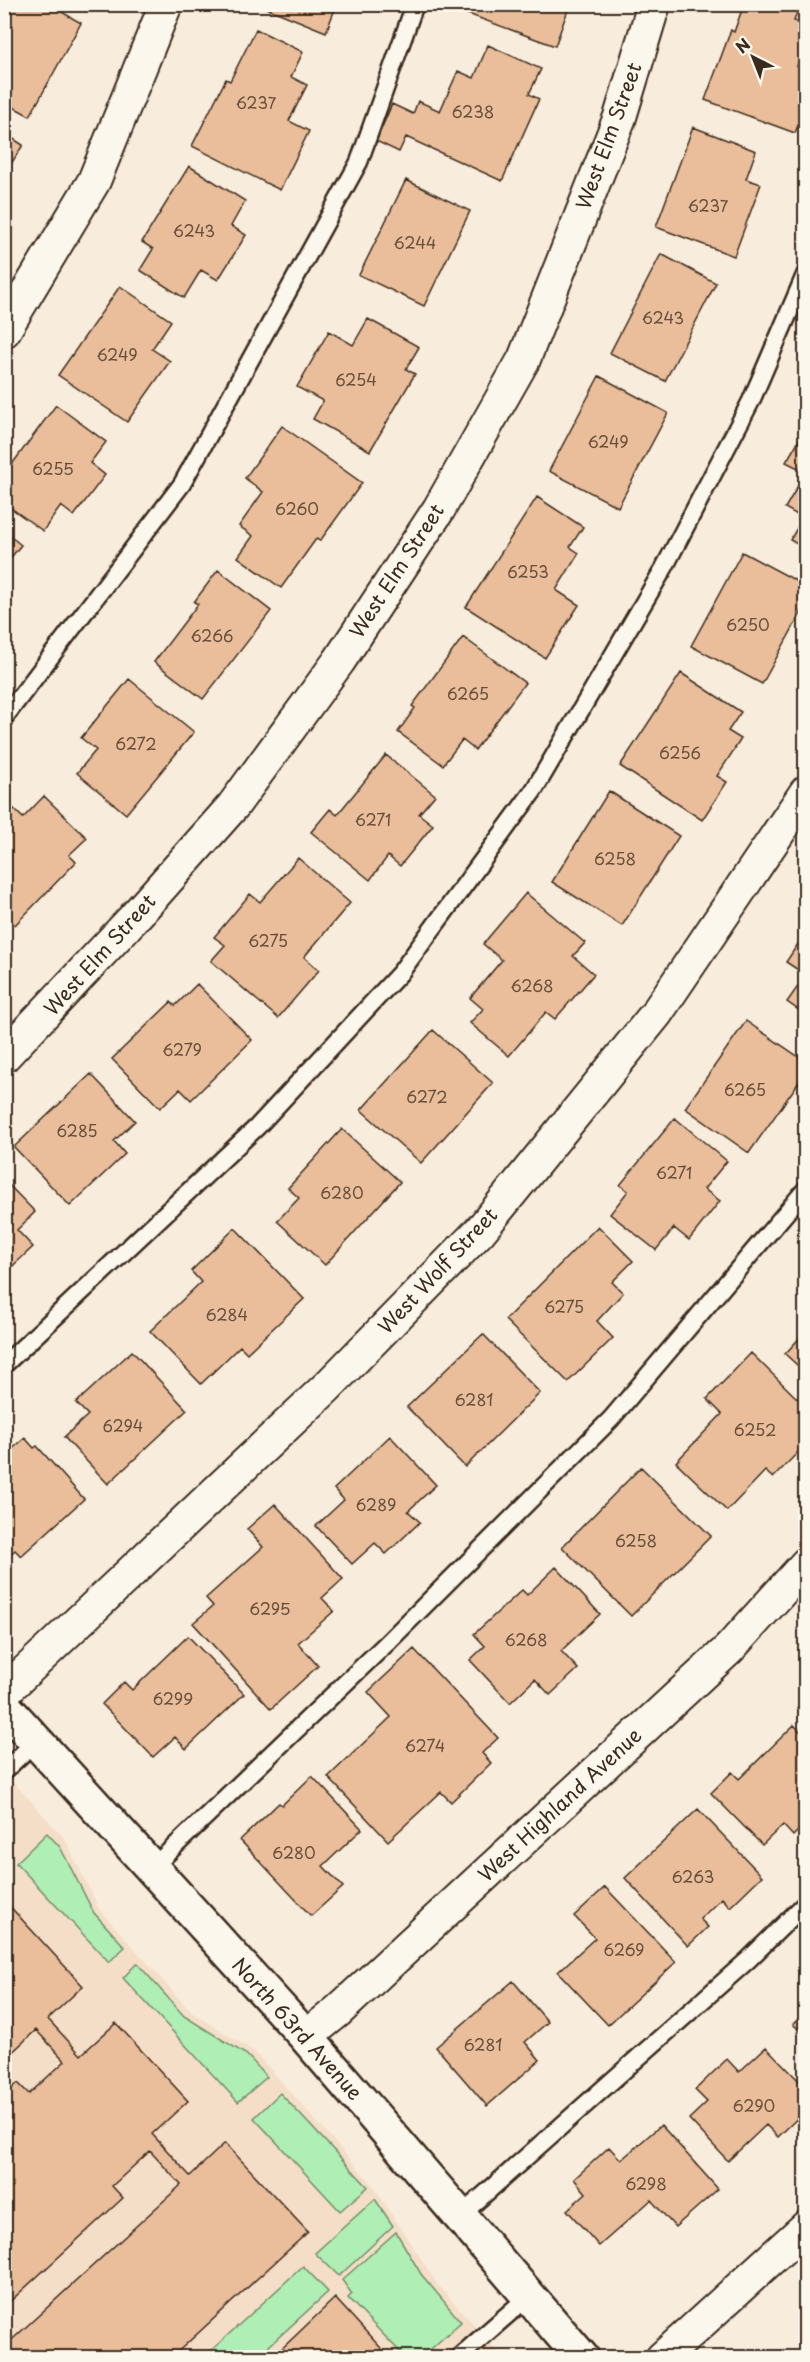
<svg xmlns="http://www.w3.org/2000/svg" width="810" height="2362" font-family="'Playpen Sans',sans-serif">
	<style>
		.built { fill: #f4dec8 }
		.green { fill: #afeeb5; stroke: #758c6a; stroke-width: 1.5 }
		.building { fill: #eabe9a; stroke: #3b2a1e; stroke-width: 1.5 }
		.lines { fill: none; stroke-linecap: round; stroke-linejoin: round }
		.lane-casing { stroke: #3b2a1e; stroke-width: 21 }
		.street-casing { stroke: #3b2a1e; stroke-width: 36 }
		.secondary-casing { stroke: #3b2a1e; stroke-width: 38 }
		.lane { stroke: #fbf7ec; stroke-width: 16 }
		.street { stroke: #fbf7ec; stroke-width: 32 }
		.secondary { stroke: #fbf7ec; stroke-width: 33 }
		.labels { text-anchor: middle; stroke-width: 4.5; stroke-linejoin: round; paint-order: stroke }
		.number-label { font-size: 16px; fill: #674f3d }
		.street-label { font-size: 20px; fill: #3b2a1e; stroke: #fbf7ec }
	</style>
	<rect width="100%" height="100%" fill="#f8ecdc"/>
	<filter id="ink" filterUnits="userSpaceOnUse"><feTurbulence type="fractalNoise" baseFrequency=".0167" numOctaves="2"/><feDisplacementMap in="SourceGraphic" scale="12" xChannelSelector="R" yChannelSelector="G"/><feConvolveMatrix kernelMatrix="1 2 1 2 8 2 1 2 1" color-interpolation-filters="sRGB"/></filter>
	<g filter="url(#ink)">
		<path class="built" d="M4 1772 65 1839 99 1909 191 2012 255 2052 372 2184 438 2285 503 2357H5Z"/>
		<path class="green" d="M47 1833 60 1847 94 1913 125 1947 109 1962 16 1863Z
			M137 1963 184 2016 247 2055 267 2077 238 2102 123 1978Z
			M280 2093 368 2187 340 2211 254 2118Z
			M375 2199 393 2226 339 2276 315 2253Z
			M396 2232 421 2274 461 2322 422 2357H405L348 2298 352 2294 342 2280Z
			M303 2266 328 2292 257 2357H204Z"/>
		<path class="building" d="M4 4H48L81 23 30 116 4 102Z
			M257 4H337L326 32Z
			M459 4H570L555 46 457 10Z
			M744 4H800L794 21 806 25V42L797 66 806 69V105L795 133 705 100 731 30 734 32Z
			M256 29 303 52 291 77 307 85 289 121 309 131 280 190 192 146 226 79 230 81Z
			M488 45 541 69 529 94 539 99 502 181 406 137 399 152 376 141 392 104 413 114 418 101 440 111 458 71 474 78Z
			M693 127 756 151 746 179 761 184 734 256 656 227Z
			M4 133 23 145 4 175Z
			M189 166 245 201 231 226 246 235 218 280 201 270 184 298 140 270 153 249 142 242Z
			M406 180 470 211 424 306 359 275Z
			M661 254 716 283 665 381 610 353Z
			M120 286 171 321 152 349 170 361 127 422 58 375Z
			M368 319 419 347 406 369 415 374 370 451 313 419 323 401 297 387 329 331 353 345Z
			M599 376 668 413 618 507 549 471Z
			M56 405 106 442 90 463 105 475 74 516 61 506 43 531 4 503V475Z
			M282 426 362 483 320 541 316 539 281 588 238 557 253 536 239 526 263 492 245 478Z
			M806 428V472L786 462Z
			M806 472V549L790 540 803 518 785 508Z
			M537 497 583 527 570 547 579 553 556 590 579 605 545 658 466 607Z
			M4 531 21 545 4 566Z
			M742 552 806 586V604L762 684 691 646Z
			M218 570 271 611 203 699 154 662 198 604 194 602Z
			M463 637 525 683 475 750 462 740 443 765 398 732 415 708 412 706Z
			M681 673 741 712 728 731 741 739 717 776 727 782 702 820 620 766Z
			M129 679 194 732 126 814 77 773 96 750 81 738Z
			M386 755 435 795 419 814 433 825 400 866 388 856 370 880 311 832 330 809 337 815Z
			M609 791 679 836 622 926 552 882Z
			M44 796 87 838 69 855 76 862 15 925 4 915V817L13 808 23 818Z
			M298 858 350 903 304 957 319 970 278 1018 211 961 225 945 214 937 250 894 260 902Z
			M526 893 585 943 573 956 594 974 555 1019 546 1012 509 1056 470 1023 483 1009 470 998 502 960 483 944Z
			M806 932V975L786 962Z
			M806 975V1015L787 1002Z
			M197 984 252 1040 191 1100 180 1089 160 1108 112 1059 171 1002 175 1006Z
			M746 1021 806 1062V1072L749 1153 685 1108Z
			M433 1030 493 1083 421 1163 361 1110Z
			M91 1074 135 1121 114 1141 125 1154 70 1206 14 1147Z
			M675 1118 727 1161 704 1189 720 1201 689 1240 674 1228 656 1250 610 1214 628 1191 620 1185Z
			M342 1129 400 1182 325 1265 277 1221 299 1198 288 1188Z
			M4 1180 35 1212 17 1230 33 1247 4 1274Z
			M598 1226 633 1261 612 1282 623 1293 597 1321 613 1338 568 1382 505 1320Z
			M235 1228 304 1299 247 1353 240 1346 201 1384 150 1331 201 1282 191 1271Z
			M806 1331V1373L785 1354Z
			M483 1334 540 1393 465 1467 407 1407Z
			M132 1351 187 1410 108 1484 64 1437 88 1415 76 1403Z
			M751 1353 806 1407V1422L800 1428 806 1433V1444L773 1478 765 1471 727 1511 676 1462 722 1414 707 1399Z
			M390 1436 436 1485 408 1511 420 1522 386 1554 375 1543 352 1564 316 1526 344 1500 334 1489Z
			M25 1438 34 1448 37 1446 84 1499 21 1556 15 1550 4 1560V1456Z
			M641 1467 711 1536 631 1616 562 1547Z
			M275 1504 343 1579 322 1598 334 1611 298 1643 318 1666 271 1709 193 1623 213 1606 206 1598 263 1547 247 1529Z
			M556 1567 600 1614 561 1651 578 1669 550 1695 535 1679 510 1703 470 1660 485 1646 474 1634 522 1590 527 1595Z
			M188 1636 244 1694 186 1749 175 1737 153 1757 102 1704 124 1682 132 1690Z
			M414 1649 498 1738 482 1753 491 1763 451 1802 441 1792 388 1841 328 1777 391 1717 368 1692Z
			M794 1725 806 1737V1823L793 1836 783 1825 762 1845 711 1793 732 1772 739 1779Z
			M312 1776 362 1829 323 1866 343 1887 311 1916 240 1840 279 1803 282 1805Z
			M698 1809 762 1876 730 1907 722 1898 700 1919 708 1927 688 1946 625 1878Z
			M605 1887 676 1962 608 2025 558 1972 595 1938 574 1916Z
			M4 1900 83 1986 48 2019 81 2055 116 2023 188 2101 152 2134 190 2176 225 2143 308 2232 171 2358H4V2347L181 2185 150 2151 112 2186 123 2198 4 2307V2095L18 2083 29 2094 65 2061 36 2030 4 2060Z
			M513 1981 548 2022 525 2042 540 2060 487 2106 436 2047Z
			M806 2012V2037L793 2024Z
			M766 2047 806 2088V2110L778 2137 766 2125 728 2161 689 2119 707 2102 695 2090 727 2059 739 2072Z
			M661 2125 718 2189 675 2227 651 2200 599 2246 567 2210 586 2193 574 2179 609 2147 621 2160Z
			M335 2298 390 2358H272Z"/>
		<g class="lines">
			<defs>
				<path id="lane" d="M4 718 182 484 359 162 415 4
					M4 1365 257 1127 400 973 534 790 664 568 751 401 806 273
					M4 1771 36 1741
					M152 1868 387 1643 611 1419 806 1189
					M460 2216 748 1960 806 1903
					M458 2358 529 2296"/>
				<path id="street" d="M4 331 94 181 166 4
					M4 1056 131 921 233 806 339 661 439 509 524 359 620 117 654 4
					M4 1692 327 1387 480 1231 656 1014 806 792
					M306 2037 338 2011 729 1649 806 1564
					M662 2358 806 2227"/>
				<path id="secondary" d="M4 1706 306 2037 582 2358"/>
			</defs>
			<use href="#lane" class="lane-casing"/>
			<use href="#street" class="street-casing"/>
			<use href="#secondary" class="secondary-casing"/>
			<use href="#lane" class="lane"/>
			<use href="#street" class="street"/>
			<use href="#secondary" class="secondary"/>
		</g>
	</g>
	<g class="labels">
		<g class="number-label">
			<text x="256" y="109">6237</text>
			<text x="473" y="118">6238</text>
			<text x="708" y="212">6237</text>
			<text x="194" y="237">6243</text>
			<text x="415" y="249">6244</text>
			<text x="663" y="324">6243</text>
			<text x="117" y="361">6249</text>
			<text x="356" y="386">6254</text>
			<text x="608" y="448">6249</text>
			<text x="53" y="475">6255</text>
			<text x="297" y="515">6260</text>
			<text x="528" y="578">6253</text>
			<text x="748" y="631">6250</text>
			<text x="212" y="642">6266</text>
			<text x="468" y="700">6265</text>
			<text x="136" y="750">6272</text>
			<text x="680" y="759">6256</text>
			<text x="373" y="826">6271</text>
			<text x="615" y="865">6258</text>
			<text x="268" y="947">6275</text>
			<text x="532" y="992">6268</text>
			<text x="182" y="1056">6279</text>
			<text x="745" y="1096">6265</text>
			<text x="427" y="1103">6272</text>
			<text x="77" y="1137">6285</text>
			<text x="674" y="1179">6271</text>
			<text x="342" y="1199">6280</text>
			<text x="564" y="1313">6275</text>
			<text x="227" y="1321">6284</text>
			<text x="474" y="1406">6281</text>
			<text x="123" y="1432">6294</text>
			<text x="755" y="1436">6252</text>
			<text x="376" y="1511">6289</text>
			<text x="636" y="1547">6258</text>
			<text x="270" y="1615">6295</text>
			<text x="526" y="1646">6268</text>
			<text x="173" y="1705">6299</text>
			<text x="425" y="1752">6274</text>
			<text x="294" y="1859">6280</text>
			<text x="693" y="1883">6263</text>
			<text x="624" y="1956">6269</text>
			<text x="483" y="2051">6281</text>
			<text x="754" y="2112">6290</text>
			<text x="646" y="2190">6298</text>
		</g>
		<g class="street-label">
			<text transform="translate(609 136) rotate(-70)" y="7">West Elm Street</text>
			<text transform="translate(397 571) rotate(-57)" y="7">West Elm Street</text>
			<text transform="translate(100 955) rotate(-48)" y="7">West Elm Street</text>
			<text transform="translate(438 1271) rotate(-47)" y="7">West Wolf Street</text>
			<text transform="translate(560 1805) rotate(-43)" y="7">West Highland Avenue</text>
			<text transform="translate(297 2029) rotate(48)" y="7">North 63rd Avenue</text>
		</g>
	</g>
	<rect width="810" height="2362" fill="none" stroke="#fbf7ec" stroke-width="24"/>
	<rect x="12" y="12" width="786" height="2338" fill="none" stroke="#3b2a1e" stroke-width="2" filter="url(#ink)"/>
	<g transform="translate(753 57) rotate(318)" stroke="#fbf7ec" stroke-width="4.5" paint-order="stroke">
	<path d="M0-4.5L10 22L0 15L-10 22Z" fill="#3b2a1e"/>
	<text y="-9" font-size="16" font-weight="bold" text-anchor="middle" fill="#3b2a1e">N</text>
	</g>
</svg>
